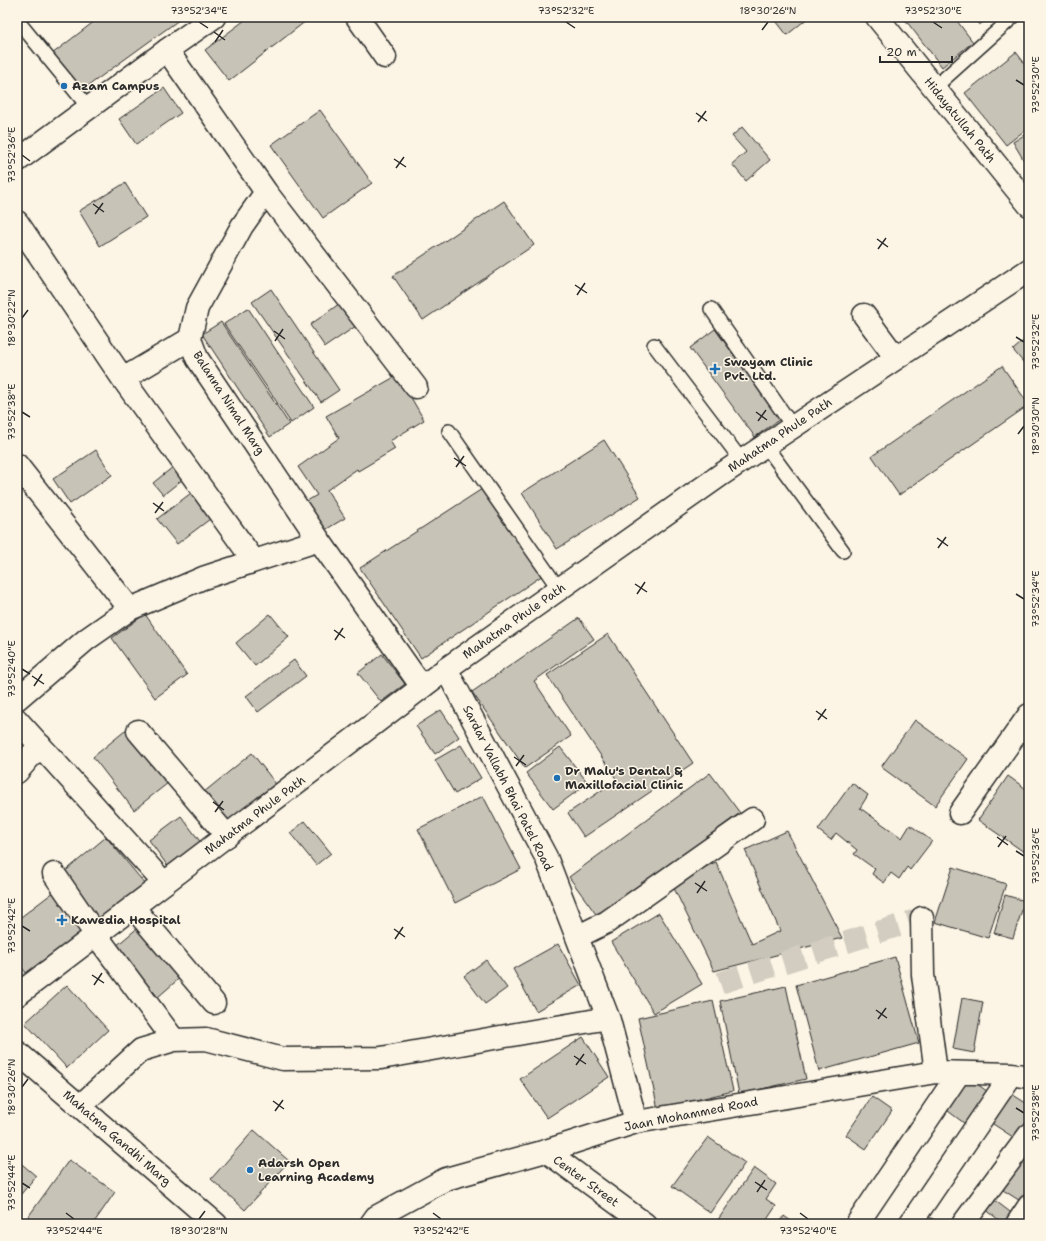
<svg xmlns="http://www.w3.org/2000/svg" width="1046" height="1241" font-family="'Shantell Sans',sans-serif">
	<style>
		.building { fill: #c8c3b7; stroke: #2b2b2b }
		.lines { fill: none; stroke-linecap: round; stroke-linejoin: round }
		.street-tunnel { stroke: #d2cdc0; stroke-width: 22; stroke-dasharray: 22 11; stroke-linecap: butt }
		.lane-casing { stroke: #2b2b2b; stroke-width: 16 }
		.street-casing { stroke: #2b2b2b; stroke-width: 25 }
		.secondary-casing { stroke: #2b2b2b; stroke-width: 25 }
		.primary-casing { stroke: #2b2b2b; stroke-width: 25 }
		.lane { stroke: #fcf5e5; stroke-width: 13 }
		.street { stroke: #fcf5e5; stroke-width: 22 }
		.secondary { stroke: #fcf5e5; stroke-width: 22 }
		.primary { stroke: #fcf5e5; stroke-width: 22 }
		.ticks { fill: none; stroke: #2b2b2b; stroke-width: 1.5 }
		.poi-dot { fill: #1f6fb2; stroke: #fcf5e5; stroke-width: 1.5 }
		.labels { text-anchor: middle; stroke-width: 3; stroke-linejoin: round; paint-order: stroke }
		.poi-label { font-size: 12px; font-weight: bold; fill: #2b2b2b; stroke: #fcf5e5; text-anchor: start }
		.street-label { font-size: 12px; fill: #2b2b2b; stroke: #fcf5e5 }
		.neatline { fill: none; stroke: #2b2b2b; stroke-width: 1.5 }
		.ticks-label { font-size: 10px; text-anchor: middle; fill: #2b2b2b }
	</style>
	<rect width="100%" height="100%" fill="#fcf5e5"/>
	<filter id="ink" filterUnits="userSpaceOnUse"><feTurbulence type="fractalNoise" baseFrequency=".025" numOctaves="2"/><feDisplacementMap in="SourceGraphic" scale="8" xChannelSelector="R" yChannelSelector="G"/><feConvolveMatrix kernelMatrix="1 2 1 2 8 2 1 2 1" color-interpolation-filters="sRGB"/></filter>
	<g filter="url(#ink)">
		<path class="building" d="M100 17H183L81 91 52 54Z
			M249 17H311L229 81 205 50Z
			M773 17H809L787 35Z
			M903 17H954L973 42 942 67Z
			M973 17H991L979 25Z
			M1016 52 1029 69V127L1006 145 965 93Z
			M164 88 181 113 136 144 119 119Z
			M320 110 372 183 323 218 271 145Z
			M742 127 770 160 746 181 732 164 746 152 732 136Z
			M1029 132V169L1013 142Z
			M125 183 146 217 100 246 79 211Z
			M504 201 534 245 423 320 393 276Z
			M271 289 339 390 321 402 252 302Z
			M343 301 359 324 325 347 310 325Z
			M248 308 314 407 291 423 224 324Z
			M221 322 289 424 270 437 202 334Z
			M715 329 780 419 755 437 690 348Z
			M1029 336V369L1013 350Z
			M1002 366 1029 405 899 495 872 456Z
			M398 375 424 420 390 441 395 449 358 471 357 469 327 490 345 518 320 533 302 504 317 495 298 467 339 438 326 416Z
			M604 440 640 497 557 549 522 493Z
			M96 450 112 475 70 504 53 479Z
			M173 467 183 479 163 495 153 483Z
			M482 489 543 575 421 658 360 568Z
			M191 493 210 519 177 544 157 519Z
			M145 614 187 675 155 698 112 638Z
			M270 614 289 637 255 666 236 643Z
			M579 618 594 639 534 681 571 736 525 768 472 692Z
			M608 634 693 763 584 837 568 813 617 780 547 675Z
			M382 654 405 684 381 702 358 673Z
			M294 660 306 676 258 712 246 696Z
			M441 710 459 737 435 754 416 726Z
			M915 720 968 759 935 806 881 767Z
			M131 726 173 779 134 810 93 757Z
			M461 745 481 778 455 794 435 760Z
			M560 747 588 783 553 809 526 773Z
			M252 753 279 788 226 831 198 797Z
			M710 773 740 813 598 917 569 877Z
			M1008 776 1029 791V844L1024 852 978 820Z
			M852 783 868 795 860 808 902 838 910 825 932 841 910 870 907 867 899 879 891 873 884 883 872 874 875 869 854 854 857 850 836 833 831 840 818 830Z
			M483 796 521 869 455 903 418 829Z
			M181 816 205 848 172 872 149 840Z
			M305 821 331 853 316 865 290 833Z
			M787 831 842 938 714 971 671 882 716 862 752 944 780 931 745 850Z
			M106 837 146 885 102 922 62 874Z
			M953 867 1006 884 988 938 935 922Z
			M59 888 94 935 33 982 17 961V920Z
			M1005 895 1025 901 1013 938 994 933Z
			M659 913 702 984 654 1013 611 942Z
			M140 926 182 976 158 997 115 947Z
			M558 944 581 985 536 1011 513 969Z
			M895 957 919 1043 819 1071 796 985Z
			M486 960 507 988 485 1004 464 976Z
			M67 985 108 1030 67 1068 25 1023Z
			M786 986 806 1079 739 1094 720 1001Z
			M962 998 983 1002 974 1053 953 1049Z
			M713 1001 733 1091 658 1109 638 1018Z
			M583 1037 609 1077 547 1118 520 1079Z
			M966 1076 995 1097 972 1129 944 1108Z
			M1010 1093 1029 1105V1126L1019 1141 990 1122Z
			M872 1097 892 1111 866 1149 846 1135Z
			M254 1130 289 1161 245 1210 211 1179Z
			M708 1137 745 1163 710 1213 672 1186Z
			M1024 1159 1029 1163V1198L1025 1204 1003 1190Z
			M17 1160 36 1176 17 1199Z
			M69 1160 115 1192 93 1224H23Z
			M754 1168 776 1184 766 1199 776 1206 764 1224H715Z
			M993 1199 1018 1218 1013 1224H1004L985 1209Z
			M920 1211 941 1224H912Z
			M784 1216 795 1224H779Z"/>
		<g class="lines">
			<path class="street-tunnel" d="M720 983 922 918"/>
			<defs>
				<path id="lane" d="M17 20 89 108
					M934 88 1013 17
					M711 309 793 427
					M654 345 742 461
					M449 431 559 589
					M765 445 843 551"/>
				<path id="street" d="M357 17 385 57
					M167 50 266 192 242 226 197 308 190 339 197 358 319 540 422 687
					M266 192 416 387
					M17 222 123 379 254 561
					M864 315 896 358
					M123 379 190 339
					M17 465 130 609
					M446 669 546 857 609 1020 636 1122
					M17 699 87 639 130 609 203 578 319 540
					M17 720 164 883
					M138 731 227 836
					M17 772 40 745
					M960 813 1029 715
					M54 874 96 935 174 1040
					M133 907 214 1003
					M922 918 923 975 936 1072
					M577 937 607 922 753 819
					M80 1106 141 1050 174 1040 206 1039 283 1059 381 1058 608 1018
					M546 1151 645 1224
					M371 1224 376 1217 446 1179 546 1151 636 1122 936 1072 1012 1074 1029 1077
					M857 1224 959 1073
					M910 1224 1012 1074
					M963 1224 1029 1135
					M1017 1224 1029 1206"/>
				<path id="secondary" d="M877 17 1029 205
					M17 161 167 50 214 17
					M17 995 446 669 722 474 1029 270"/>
				<path id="primary" d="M17 1052 216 1224"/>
			</defs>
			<use href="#lane" class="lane-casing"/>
			<use href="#street" class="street-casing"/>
			<use href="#secondary" class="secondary-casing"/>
			<use href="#primary" class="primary-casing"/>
			<use href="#lane" class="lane"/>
			<use href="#street" class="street"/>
			<use href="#secondary" class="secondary"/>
			<use href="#primary" class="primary"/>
		</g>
	</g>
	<path class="ticks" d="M199 22 208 28M566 22 575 28M933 22 942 28M762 30 768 22M214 32 225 40M215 42 223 30M1016 80 1024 85M696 113 707 121M698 122 706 111M22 155 30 161M394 159 406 167M396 168 404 157M93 204 104 212M95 214 103 203M877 239 888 247M878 249 886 238M575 285 587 293M577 295 585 283M22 318 28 310M274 331 285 339M1016 337 1024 342M275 341 283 329M22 412 30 417M756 412 767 420M758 421 766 410M1018 434 1024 426M454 458 466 466M456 467 464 456M153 503 164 511M155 513 163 502M937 538 948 546M938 548 946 537M635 584 647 592M637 594 645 582M1016 594 1024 599M334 630 345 638M335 640 343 628M22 669 30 674M32 676 44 684M34 686 42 674M816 711 827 719M818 720 826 709M514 757 526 765M516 766 524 755M213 802 224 810M215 812 223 801M997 837 1008 845M998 847 1006 836M1016 851 1024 856M695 883 707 891M697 893 705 881M22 926 30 931M394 929 405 937M395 939 403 927M92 975 104 983M94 985 102 973M876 1010 887 1018M878 1019 886 1008M574 1056 586 1064M576 1065 584 1054M22 1087 28 1079M273 1101 284 1109M1016 1108 1024 1113M275 1111 283 1100M755 1182 767 1190M22 1183 30 1188M757 1192 765 1180M66 1213 74 1219M433 1213 441 1219M800 1213 808 1219M199 1219 205 1211"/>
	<g class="poi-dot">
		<circle cx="64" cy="86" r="4"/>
		<path d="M713 363h4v4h4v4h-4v4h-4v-4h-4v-4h4z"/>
		<circle cx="557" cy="778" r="4"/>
		<path d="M60 914h4v4h4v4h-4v4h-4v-4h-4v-4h4z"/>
		<circle cx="250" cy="1170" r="4"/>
	</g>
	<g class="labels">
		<g class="poi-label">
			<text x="72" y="90">Azam Campus</text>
			<text x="724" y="366">Swayam Clinic<tspan x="724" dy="14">Pvt. Ltd.</tspan></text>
			<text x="565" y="775">Dr Malu's Dental &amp;<tspan x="565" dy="14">Maxillofacial Clinic</tspan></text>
			<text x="71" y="924">Kawedia Hospital</text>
			<text x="258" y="1167">Adarsh Open<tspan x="258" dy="14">Learning Academy</tspan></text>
		</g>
		<g class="street-label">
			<text transform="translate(960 120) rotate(51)" y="4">Hidayatullah Path</text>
			<text transform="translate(229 403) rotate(57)" y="4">Balanna Nimal Marg</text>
			<text transform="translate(780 435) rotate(-34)" y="4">Mahatma Phule Path</text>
			<text transform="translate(514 621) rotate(-35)" y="4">Mahatma Phule Path</text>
			<text transform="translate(508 788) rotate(63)" y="4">Sardar Vallabh Bhai Patel Road</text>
			<text transform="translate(255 815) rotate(-37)" y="4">Mahatma Phule Path</text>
			<text transform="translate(691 1114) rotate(-11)" y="4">Jaan Mohammed Road</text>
			<text transform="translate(117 1138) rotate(41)" y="4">Mahatma Gandhi Marg</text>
			<text transform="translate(586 1181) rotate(36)" y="4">Center Street</text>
		</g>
	</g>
	<rect width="1046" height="1241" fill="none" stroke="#fcf5e5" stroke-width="44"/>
	<path d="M880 56v6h72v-6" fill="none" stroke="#2b2b2b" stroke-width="2"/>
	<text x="886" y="56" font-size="12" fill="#2b2b2b" stroke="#fcf5e5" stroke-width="3" paint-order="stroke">20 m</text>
	<rect x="22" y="22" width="1002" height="1197" class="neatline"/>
	<g class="ticks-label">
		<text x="199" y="14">73°52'34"E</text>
		<text x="566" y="14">73°52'32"E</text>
		<text x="768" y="14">18°30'26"N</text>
		<text x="933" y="14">73°52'30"E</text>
		<text transform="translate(1035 85) rotate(-90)" y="4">73°52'30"E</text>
		<text transform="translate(11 155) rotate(-90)" y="4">73°52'36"E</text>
		<text transform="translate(11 318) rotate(-90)" y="4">18°30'22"N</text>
		<text transform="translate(1035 342) rotate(-90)" y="4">73°52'32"E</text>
		<text transform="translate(11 412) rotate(-90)" y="4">73°52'38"E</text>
		<text transform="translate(1035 426) rotate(-90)" y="4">18°30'30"N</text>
		<text transform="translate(1035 599) rotate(-90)" y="4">73°52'34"E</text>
		<text transform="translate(11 669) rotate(-90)" y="4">73°52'40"E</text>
		<text transform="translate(1035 856) rotate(-90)" y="4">73°52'36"E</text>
		<text transform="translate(11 926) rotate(-90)" y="4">73°52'42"E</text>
		<text transform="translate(11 1087) rotate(-90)" y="4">18°30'26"N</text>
		<text transform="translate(1035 1113) rotate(-90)" y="4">73°52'38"E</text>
		<text transform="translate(11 1183) rotate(-90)" y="4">73°52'44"E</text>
		<text x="74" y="1234">73°52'44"E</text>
		<text x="199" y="1234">18°30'28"N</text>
		<text x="441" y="1234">73°52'42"E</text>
		<text x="808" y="1234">73°52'40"E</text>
	</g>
</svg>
